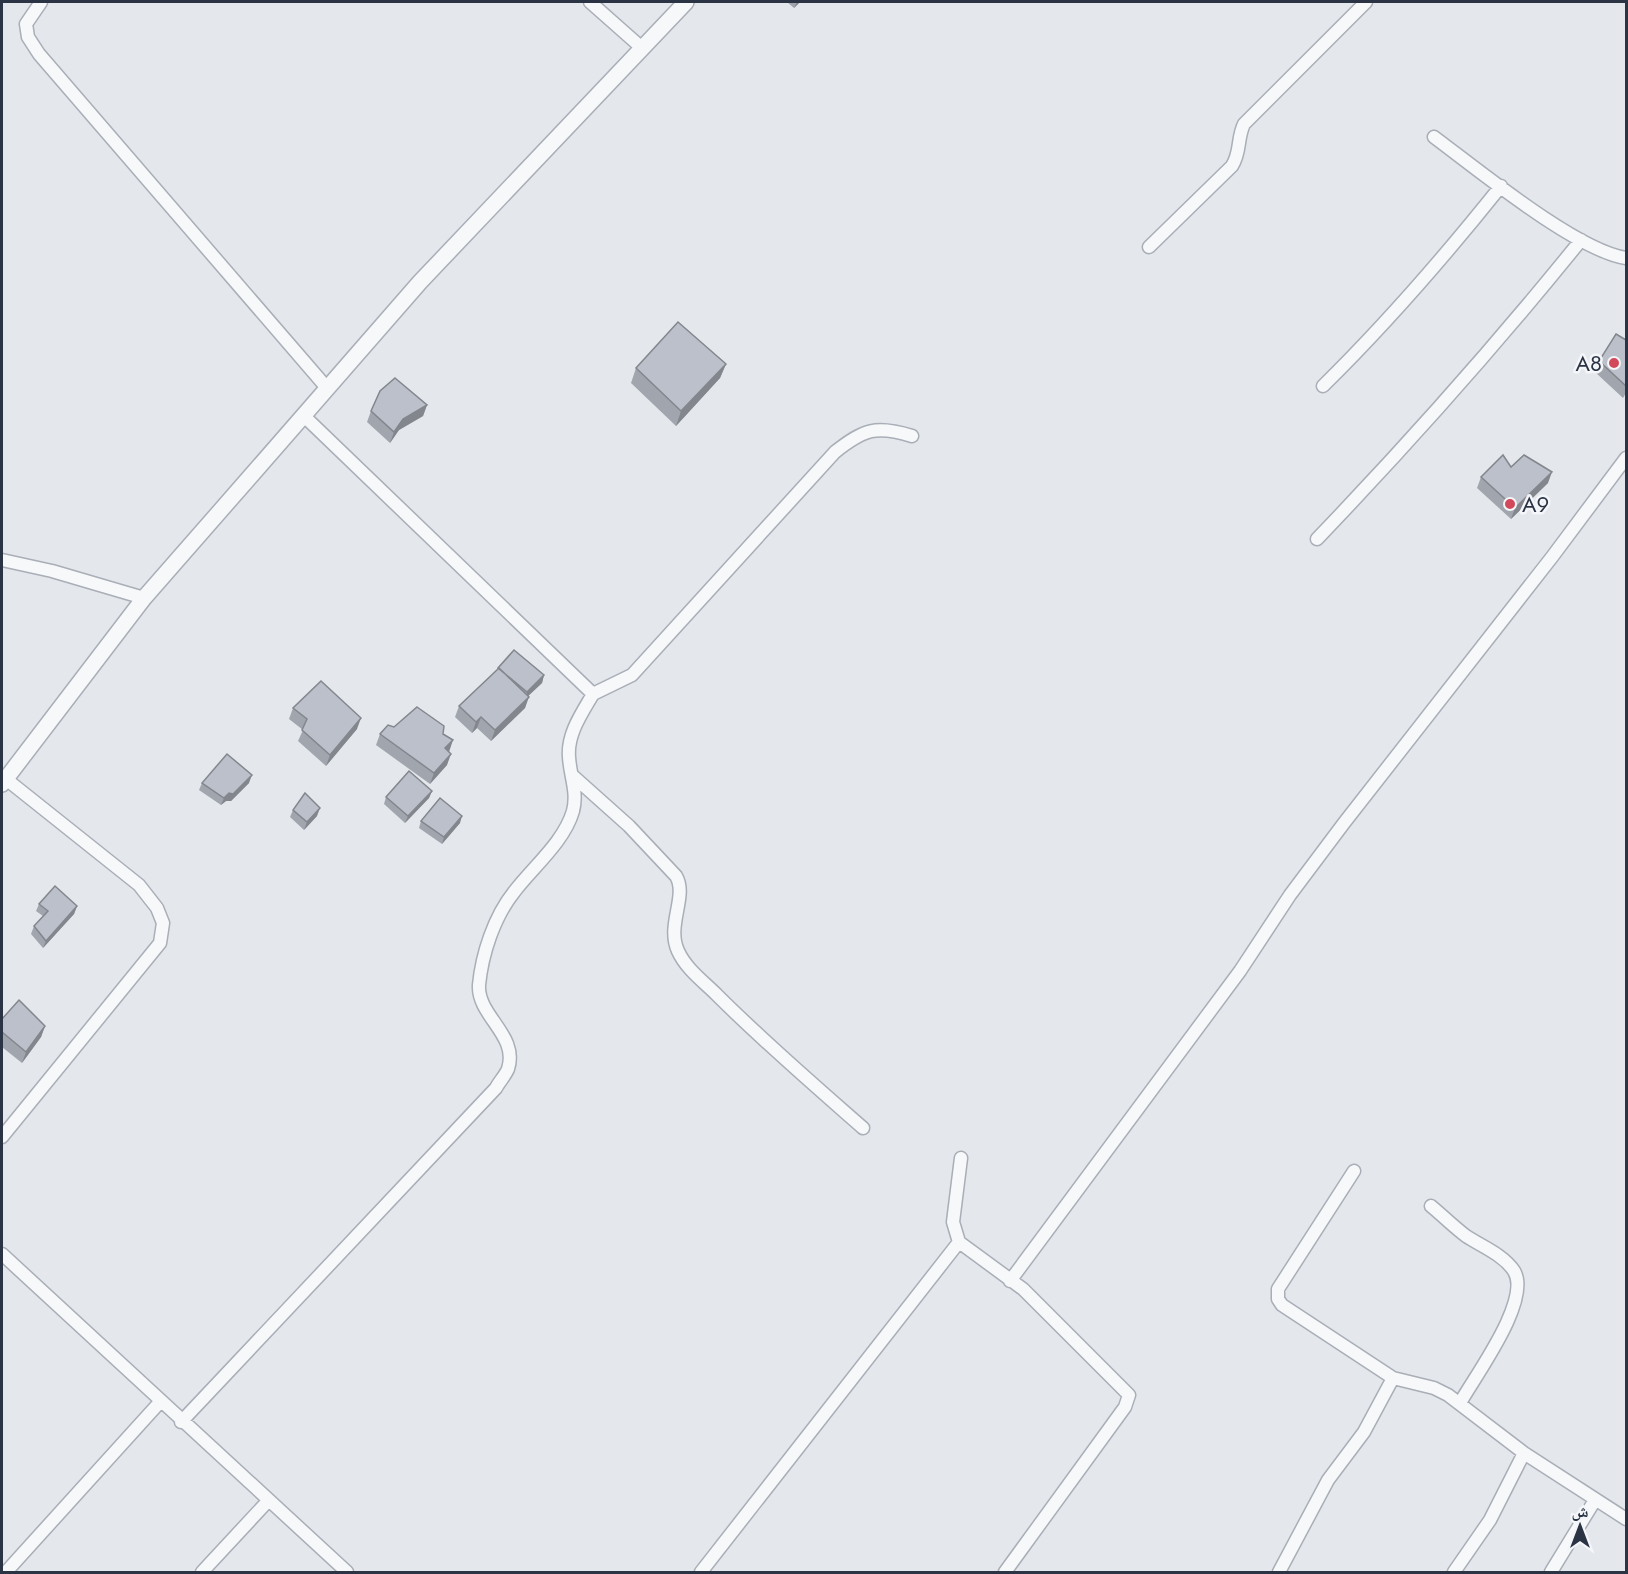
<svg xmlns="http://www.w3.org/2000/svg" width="1628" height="1574" font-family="Jost,'Noto Naskh Arabic',sans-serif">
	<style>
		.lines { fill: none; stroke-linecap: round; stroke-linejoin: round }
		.minor-casing { stroke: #a9aeb7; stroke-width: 15 }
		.tertiary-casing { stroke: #a9aeb7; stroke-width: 18 }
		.minor { stroke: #f7f8fa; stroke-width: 12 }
		.tertiary { stroke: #f7f8fa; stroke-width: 15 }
		.wall { fill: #a1a5ae }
		.shaded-wall { fill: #83868d }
		.building { fill: #bbc0ca; stroke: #83868d; stroke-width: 1.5 }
		.poi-dot { fill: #d1495b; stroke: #f4f6f9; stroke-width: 2 }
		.labels { text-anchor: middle; stroke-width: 5; stroke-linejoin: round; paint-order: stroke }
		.poi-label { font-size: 22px; fill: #2b3445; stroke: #f4f6f9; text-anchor: end }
	</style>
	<rect width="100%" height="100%" fill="#e4e7ec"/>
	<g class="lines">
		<defs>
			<path id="minor" d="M41 2 26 24 28 37 39 54 327 388
				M590 2 642 48
				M1434 137C1477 169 1577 251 1626 258
				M1149 247 1232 166C1241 152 1237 138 1244 124L1366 2
				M1323 386C1387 323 1445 256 1501 186
				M304 416 593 694 632 675 835 452C864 429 876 425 912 436
				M1317 539C1409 443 1497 344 1581 240
				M2 560 52 571 144 598
				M573 776 629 826 676 876C688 896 666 925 678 951 686 969 704 982 717 995 764 1042 814 1085 863 1128
				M2 1137 160 943 163 923 157 908 139 885 6 779
				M961 1158 953 1222 959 1242 1023 1289 1129 1395 1125 1407 1005 1572
				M1354 1171 1278 1289V1299L1282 1305 1393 1378 1434 1388 1448 1395 1524 1453 1626 1519
				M1431 1206C1443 1216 1454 1227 1466 1236 1481 1246 1504 1255 1514 1271 1532 1300 1475 1376 1460 1403
				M2 1254 347 1572
				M1010 1281 1240 971 1290 895 1344 823 1552 557 1626 458
				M181 1422 496 1088C499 1082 505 1076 508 1069 519 1035 477 1016 479 985 482 954 494 917 514 892 533 867 564 842 573 811 578 792 570 776 569 757 567 734 582 713 593 694
				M6 1572 160 1402
				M202 1572 268 1501
				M701 1572 959 1242
				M1279 1572 1328 1480 1364 1432 1393 1378
				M1454 1572 1490 1520 1524 1453
				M1551 1572 1595 1500"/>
			<path id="tertiary" d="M2 784 144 598 256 470 420 282 686 2"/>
		</defs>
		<use href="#minor" class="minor-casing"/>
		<use href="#tertiary" class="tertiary-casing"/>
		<use href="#minor" class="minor"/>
		<use href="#tertiary" class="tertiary"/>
	</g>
	<path class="wall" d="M787 2H800L794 8Z
		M1626 340V393L1623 398 1595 372 1599 361Z
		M726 364 720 378 676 426 631 383 636 368Z
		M427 405 423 416 399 430 390 443 367 422 371 411Z
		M1511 467 1548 483 1511 519 1477 488 1481 477Z
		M498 668 544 675 542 683 528 696 525 708 491 741 477 728 472 733 455 717 459 706 497 670Z
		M293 708 357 729 326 766 298 741 303 730 289 719Z
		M394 727 443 734 449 752 447 765 430 784 376 745 380 734Z
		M202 783H249L231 801H226L221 805 199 790Z
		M432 791 429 798 405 823 384 804 386 797Z
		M293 810 317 816 304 830 290 817Z
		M421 821 460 823 442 844 419 828Z
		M39 904 77 906 74 914 43 948 31 934 34 926 43 916 36 911Z
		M2 1019 45 1026 41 1037 22 1063 2 1047Z"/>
	<path class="shaded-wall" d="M797 2H800L794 8Z
		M726 364 720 378 676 426 681 411Z
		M427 405 423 416 399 430 390 443 394 432 403 419Z
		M1552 472 1548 483 1511 519 1515 508Z
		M544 675 542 683 525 699 527 692Z
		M529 697 525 708 491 741 495 730Z
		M481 717 477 728 472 733 476 722Z
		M361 718 357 729 326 766 330 755Z
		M453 740 449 752 445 748Z
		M451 754 447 765 430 784 434 773Z
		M252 775 249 783 231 801H226L221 805 224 798Z
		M432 791 429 798 405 823 408 816Z
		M320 808 317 816 304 830 307 822Z
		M462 816 460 823 442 844 444 837Z
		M77 906 74 914 43 948 46 941Z
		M45 1026 41 1037 22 1063 26 1052Z"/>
	<path class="building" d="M678 322 726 364 681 411 636 368Z
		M1616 334 1626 340V386L1599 361Z
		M395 378 427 405 403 419 394 432 371 411 380 391Z
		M1503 455 1511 467 1524 455 1552 472 1515 508 1481 477Z
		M514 650 544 675 527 692 498 668Z
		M499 668 529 697 495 730 481 717 476 722 459 706Z
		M321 681 361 718 330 755 302 730 307 719 293 708Z
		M417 707 444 726 443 734 453 740 445 748 451 754 434 773 380 734 388 725 394 727Z
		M227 754 252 775 233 794 229 793 224 798 202 783Z
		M409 771 432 791 408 816 386 797Z
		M305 793 320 808 307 822 293 810Z
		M440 798 462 816 444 837 421 821Z
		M55 886 77 906 46 941 34 926 48 911 39 904Z
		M19 1000 45 1026 26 1052 2 1032V1019Z"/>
	<g class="poi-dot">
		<circle cx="1614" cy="363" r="6"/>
		<circle cx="1510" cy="504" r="6"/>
	</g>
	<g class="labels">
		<g class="poi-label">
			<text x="1602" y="371">A8</text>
			<text x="1522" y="512" text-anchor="start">A9</text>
		</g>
	</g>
	<rect width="1628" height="1574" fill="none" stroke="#2b3445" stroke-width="6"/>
	<g transform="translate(1580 1526)" stroke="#f4f6f9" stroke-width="4.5" paint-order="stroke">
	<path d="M0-4.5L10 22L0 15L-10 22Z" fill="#2b3445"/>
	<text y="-9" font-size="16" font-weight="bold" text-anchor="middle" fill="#2b3445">ش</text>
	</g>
</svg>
